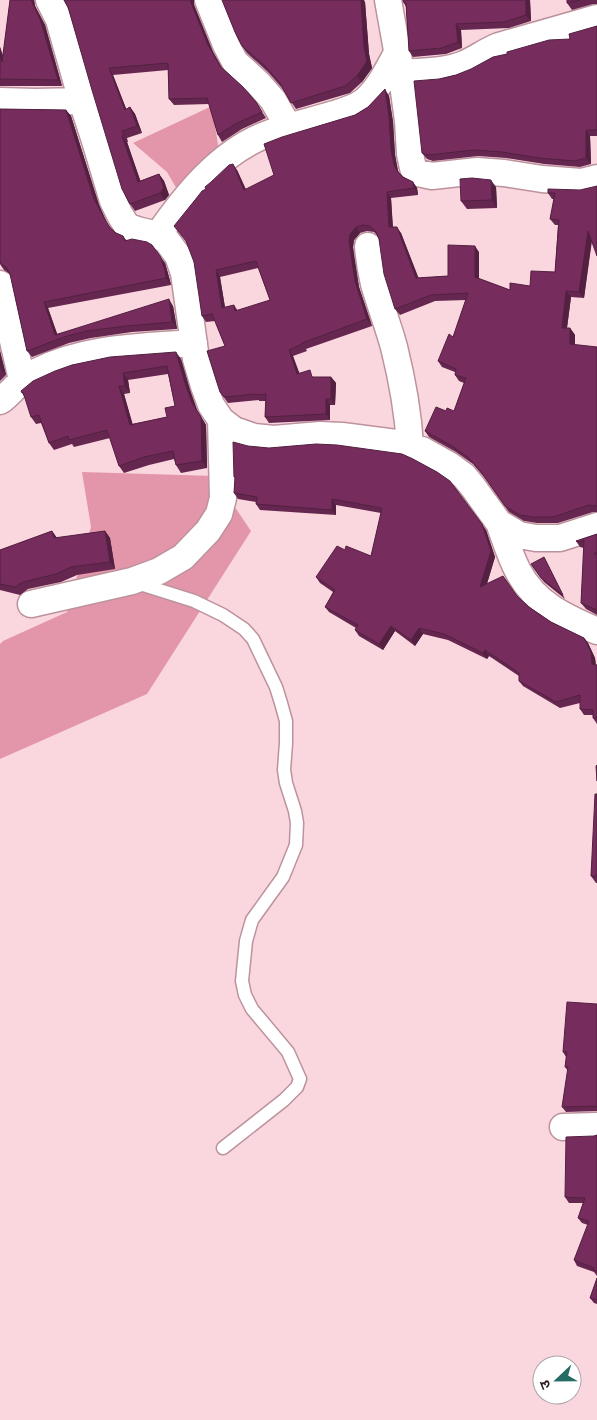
<svg xmlns="http://www.w3.org/2000/svg" width="597" height="1420" font-family="'Sofia Sans Condensed','Noto Sans Devanagari',sans-serif">
	<style>
		.green { fill: #e396a9 }
		.lines { fill: none; stroke-linecap: round; stroke-linejoin: round }
		.service-casing { stroke: #bc939c; stroke-width: 15 }
		.minor-casing { stroke: #bc939c; stroke-width: 29 }
		.service { stroke: #fff; stroke-width: 12 }
		.minor { stroke: #fff; stroke-width: 26 }
		.wall { fill: #652750; fill-rule: evenodd }
		.shaded-wall { fill: #532041 }
		.building { fill: #762d5d; stroke: #532041; fill-rule: evenodd }
	</style>
	<rect width="100%" height="100%" fill="#fad6de"/>
	<path class="green" d="M212 106 220 158 178 191 167 172 133 143Z
		M82 472 214 476 251 531 147 694 0 759V644L3 641 67 612 91 527Z"/>
	<g class="lines">
		<defs>
			<path id="service" d="M137 583 194 601 223 615 244 629 253 639 276 687 281 703 286 721V743L284 770 286 783 295 811 297 823 296 845 283 877 252 920 246 941 242 981 245 995 252 1009 288 1052 300 1079 297 1087 284 1100 223 1148"/>
			<path id="minor" d="M49 0 59 20 82 101 96 144 113 201 120 215 127 226 137 230 158 235 167 241 178 256 184 273 196 359 204 386 211 405 221 420 234 430 254 437 274 439 320 435 342 436 396 443 410 445 424 451 449 465 464 476 473 487 499 523 519 535 536 538H560L597 526
				M208 0 226 45 235 62 258 83 273 100 289 128
				M388 0 403 84 408 121 410 154 413 168 418 173 432 176 477 171 504 173 542 179 581 182 597 178
				M402 73C422 71 445 72 464 64 476 59 486 51 499 46L597 18
				M0 101 35 102 82 101
				M158 235C185 196 219 153 265 135 287 126 312 121 334 114 344 111 355 108 363 102 378 91 388 69 397 53
				M368 246C369 259 371 271 374 284 380 305 388 325 394 347 402 379 408 412 410 445
				M0 284 22 380
				M0 401C9 395 14 387 23 380 26 377 32 374 36 372 84 347 141 347 194 343
				M499 523C505 539 510 556 518 571 535 604 565 617 597 631
				M31 604 132 581 159 571 183 557 208 531 219 514 223 498 221 420
				M563 1127 597 1126"/>
		</defs>
		<use href="#service" class="service-casing"/>
		<use href="#minor" class="minor-casing"/>
		<use href="#service" class="service"/>
		<use href="#minor" class="minor"/>
	</g>
	<path class="wall" d="M10 0H34L35 6 45 25 62 86H0V47L3 56Z
		M64 0H194V5L213 52 222 68 256 102 266 118 242 129 222 142 218 135 209 104 174 105 169 99 168 70 113 75 126 109 130 107 135 114 142 133 127 138 128 142H127L140 181 159 174 164 181 169 195 165 200 135 211 128 201 68 7Z
		M530 0 531 21 509 28 461 30 462 48 446 54 413 57 409 51 406 7 404 3Z
		M567 0H597V4H593L572 10 567 3Z
		M365 2 369 54 372 68 362 82 350 93 296 109 282 88 268 72 247 53 242 46Z
		M597 26V136H590L591 164 580 167 544 164 506 158 478 156 433 161 427 159 422 153 439 79 456 75 570 39Z
		M389 96 393 122 395 155 398 171 403 177 413 182 417 188 418 195 391 198 393 227 401 233 418 278 448 276 479 252V279L510 290 530 286 555 272 558 225H555L550 219 554 199H552L548 193 580 190 592 241 584 298 571 297 567 328H570L575 335V345L597 347V512H593L558 523H537L524 521 509 512 485 478 473 464 456 452 429 437 425 431 446 411H454L464 383 459 381 455 375V372L442 367 438 361 453 337 466 300 435 301 400 315 395 309 379 239 377 235 374 232 367 231 360 233 354 240 353 247 359 287 372 326 306 349 307 351 293 356 299 374 314 377H331L336 383 335 405H330V420L269 423 265 417 266 401H259V400L228 403 220 392 225 346 215 321 206 322 202 316 206 189 237 170 246 190 274 175 355 115ZM258 268 270 300 238 311 234 305 225 307 220 277Z
		M0 109 66 110 71 116 99 205 107 223 111 228 116 233 123 236 126 240 165 263 169 277 171 285 48 308 57 334 173 306 177 329 132 332 91 338 69 343 32 357 27 351 10 274 4 270 0 264Z
		M496 187 497 208 467 209 461 201Z
		M0 351 6 375 0 381Z
		M181 359 190 390 197 410 206 425 207 468 181 473 176 465 174 459 149 465 124 473 119 466 110 438 74 447 72 444 54 450 49 443 41 423 36 424 31 417 25 398 22 393ZM168 374 175 406 167 417 132 424 124 394 130 393 128 380Z
		M234 477 486 530 495 557 487 584 517 596 529 607 551 622 584 638 588 643 595 658 596 665H597V724L593 718V715H584L580 709V703L560 708 523 686 519 681V676L489 656 487 659 448 640 423 634 415 646 395 631 383 650 359 636 355 630 356 628 329 612 325 607 333 592 320 583 316 577 345 550 371 556 381 513 336 505V515L260 510 256 504V502L238 499 234 493 235 478Z
		M52 531 57 538 105 531 110 538 115 569 77 575 61 582 28 589 20 595 0 590V550Z
		M597 534V615L586 609 581 603 584 548 580 547 576 541Z
		M546 561 565 599 544 582 531 564Z
		M597 794V883H596L591 876Z
		M597 1004V1111L566 1112 562 1107 568 1071 565 1067 566 1057 563 1052Z
		M597 1135V1276L594 1272 577 1266 574 1260 588 1225 582 1223 578 1218 583 1203H569L565 1197 594 1136Z
		M597 1278V1304L594 1303 590 1298Z"/>
	<path class="shaded-wall" d="M31 0H34L35 6 45 25 62 86 58 80Z
		M190 0H194V5L213 52 225 73 208 45Z
		M359 0H364L365 2 369 54 372 68 362 82 357 76 364 47Z
		M526 0H530L531 21 526 15Z
		M456 24 461 30 462 48 458 42Z
		M0 47 7 69 2 62 0 55Z
		M109 68 113 75 129 116 125 110Z
		M385 89 389 96 393 122 395 155 398 171 402 179 394 165 391 149Z
		M130 107 135 114 142 133 137 126Z
		M66 110 71 116 99 205 107 223 103 216 94 199Z
		M586 130 590 136 591 164 586 158Z
		M122 136 127 142 143 188 138 182Z
		M233 164 237 170 249 196 244 190Z
		M159 174 164 181 169 195 165 200 160 193Z
		M491 180 496 187 497 208 492 200Z
		M413 182 417 188 418 195 414 188Z
		M387 192 391 198 393 233 389 227Z
		M356 227 360 233 354 240 353 247 354 257 359 287 372 326 367 319 355 281 350 251 349 241 350 234Z
		M397 227 401 233 421 284 416 278Z
		M588 231 592 237 584 298 579 292Z
		M475 246 479 252V284L475 277Z
		M160 256 165 263 169 277 171 285 166 278Z
		M216 270 220 277 226 314 222 308Z
		M566 291 571 297 566 335 562 328Z
		M169 299 173 306 177 329 172 322Z
		M44 302 48 308 59 339 55 335Z
		M570 328 575 335V351L570 344Z
		M289 350 293 356 302 380 297 374Z
		M0 351 6 375 1 369 0 365Z
		M176 352 181 359 190 390 197 410 206 425 207 468 202 461 192 403 185 383Z
		M123 373 128 380 130 393 125 386Z
		M331 377 336 383 335 405 331 399Z
		M119 386 124 394 135 432 130 425Z
		M326 399 330 405V420L326 414Z
		M332 499 336 505V515L332 510Z
		M482 524 486 530 495 557 484 593 480 587Z
		M52 531 57 538H54Z
		M105 531 110 538 115 569 110 562Z
		M391 626 395 631 383 650 379 644Z
		M419 628 423 634 415 646 411 640Z
		M584 638 588 643 595 658 596 670 592 664Z
		M485 650 489 656 487 659 483 653Z"/>
	<path class="building" d="M10 0H31L40 19 58 80 0 79V55L2 62Z
		M64 0H190L208 45 220 66 243 87 256 102 262 112 237 123 218 135 207 98 169 99 168 63 109 68 125 110 130 107 137 126 122 131 124 135 122 136 138 182 159 174 164 188 160 193 130 204 122 189 92 90 68 7Z
		M222 0H361L364 47 367 61 357 76 345 86 291 103 280 83 264 65 242 46 235 32Z
		M403 0H526V15L504 22 456 24 458 42 442 48 409 51 406 3H404Z
		M567 0H580L567 3Z
		M597 26V130H586V158L575 161 539 158 502 152 474 150 428 155 422 153 414 81 439 79 456 75 471 69 493 57 507 54V52L549 40 570 39 569 34Z
		M385 89 389 116 391 149 394 165 398 172 403 177 413 182 414 188 387 192 389 227H397L416 278 448 276V245L475 246V277L510 290V283L530 286 531 271 555 272 559 220 550 219 555 193H548V189L580 190 597 186V256L588 231 579 292 566 291 562 328H570V344L597 347V506L589 505 553 517H533L520 515 505 506 481 472 469 458 452 446 425 431 436 407 446 411 447 408 454 411 466 378 455 375 456 369 438 361 449 334 453 337 468 293 431 295 395 309 384 274 379 239 376 232 370 226 363 225 356 227 350 234 349 241 355 281 367 319 302 343V344L289 350 297 374 310 370 312 377H331V399H326V414L265 417 266 394 255 395V394L224 397 220 392 207 351 225 346 212 314 202 316 194 262 186 241 174 226 199 195 202 191 206 189 205 187 211 182 229 165 233 164 244 190 274 175 264 144 282 137 355 115 368 107ZM256 261 270 300 235 311 234 305 222 308 216 270Z
		M0 109 66 110 94 199 103 216 110 228 116 233 123 236 125 241 132 239 147 242 152 245 160 256 165 270 166 278 44 302 55 335 169 299 172 322 127 326 86 331 64 337 27 351 10 274 6 267 0 263Z
		M472 178 491 180 492 200 461 201 460 179Z
		M176 352 185 383 192 403 201 417 202 461 176 465 173 451 144 457 119 466 107 430 69 440 68 436 49 443 39 415 31 417 23 392 22 393 21 391 33 381 55 371 72 365 110 357ZM167 366 175 406 165 408 167 417 130 425 119 386H125L123 373Z
		M233 442 248 446 269 448 316 444 337 445 402 454 413 459 437 472 450 481 482 524 491 551 480 587 503 576 517 596 529 607 551 622 584 638 591 652 592 664 597 665V718H593V710L580 709V695L556 702 519 681V673L485 650 483 653 444 634 419 628 411 640 391 626 379 644 355 630 358 625 325 607 335 590 316 577 337 546 345 550 346 546 371 556 382 508 332 499V510L256 504 257 497 234 493 235 477H234Z
		M52 531 54 538 105 531 110 562 71 567 56 574 23 582 15 587 0 584V550Z
		M597 534V552L594 554H597V610L581 603 584 540 580 542 576 541Z
		M544 557 563 595 541 578 531 564Z
		M597 765V781L596 766Z
		M595 794H597V876H591Z
		M567 1002 597 1004V1107L593 1106 562 1107 568 1067H565L567 1052H563Z
		M597 1135V1271L593 1270 594 1268 574 1260 589 1221 578 1218 585 1198 565 1197 566 1137 594 1136Z
		M597 1278V1300L590 1298Z"/>
	<g transform="translate(557 1380) rotate(248)"><circle r="24" fill="#ffffff" stroke="#aba5a6"/>
	<path d="M0-4L9 19L0 12L-9 19Z" fill="#256d64"/>
	<text y="-8" font-size="14" font-weight="bold" text-anchor="middle" fill="#2d1d21">उ</text>
	</g>
</svg>
